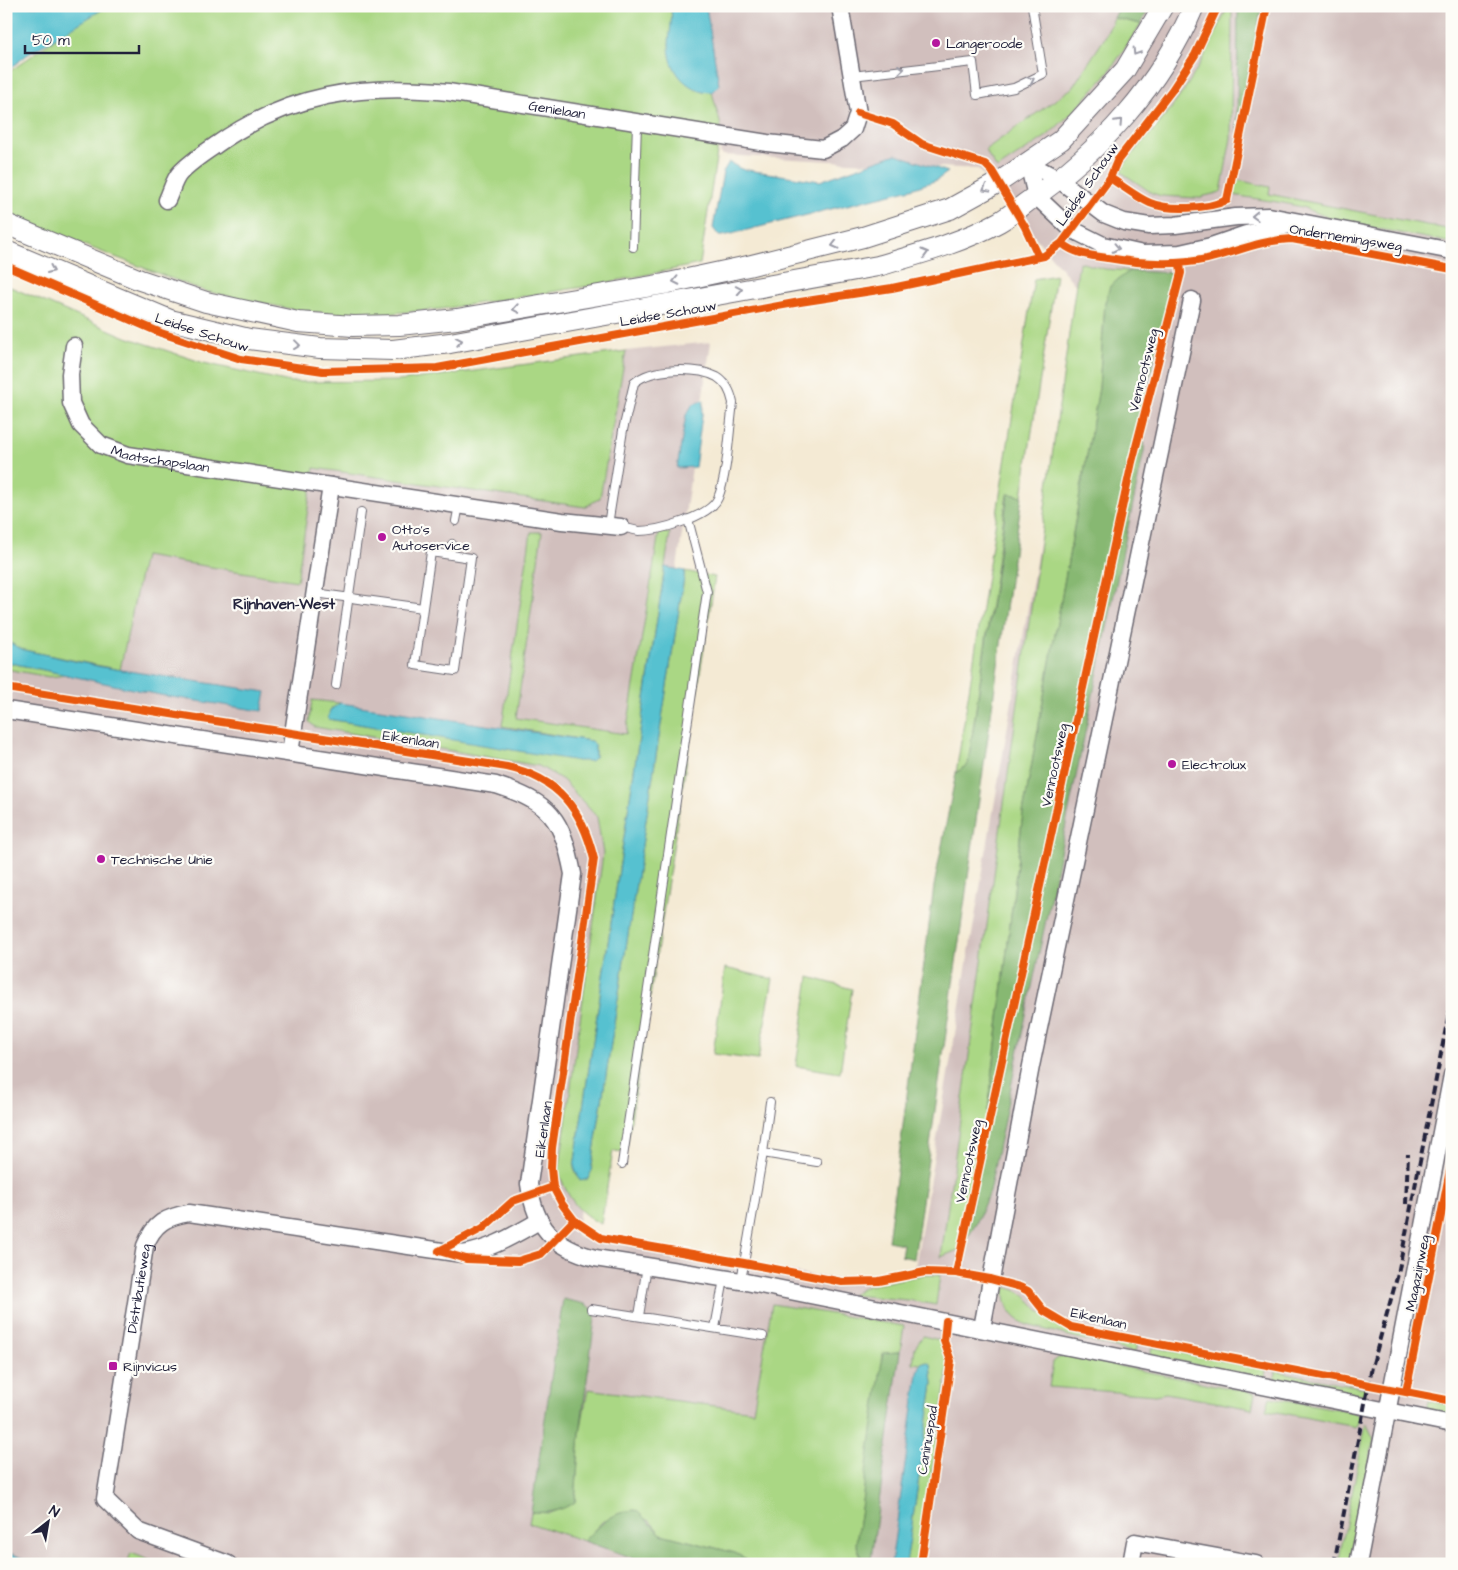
<svg xmlns="http://www.w3.org/2000/svg" width="1458" height="1570" font-family="'Architects Daughter',sans-serif">
	<style>
		.industrial { fill: #d1bfbd }
		.green { fill: #aad784; stroke: #667c60 }
		.forest { fill: #87b872; stroke: #546d56 }
		.water { fill: #56c1d0; stroke: #3c7286 }
		.lines { fill: none; stroke-linecap: round; stroke-linejoin: round }
		.service-casing { stroke: #6c6871; stroke-width: 10 }
		.minor-casing { stroke: #6c6871; stroke-width: 19 }
		.tertiary-casing { stroke: #6c6871; stroke-width: 22 }
		.service { stroke: #fff; stroke-width: 8 }
		.minor { stroke: #fff; stroke-width: 16 }
		.tertiary { stroke: #fff; stroke-width: 20 }
		.rail { stroke: #22223b; stroke-width: 4; stroke-dasharray: 8 4; stroke-linecap: butt }
		.cycleway-casing { stroke: #fdfcf7; stroke-width: 11 }
		.cycleway { stroke: #e8590c; stroke-width: 8 }
		.oneway { stroke: #9c9ca7 }
		.poi-dot { fill: #b5179e; stroke: #fdfcf7; stroke-width: 2 }
		.labels { text-anchor: middle; stroke-width: 4.5; stroke-linejoin: round; paint-order: stroke }
		.poi-label { font-size: 14px; fill: #22223b; stroke: #fdfcf7; text-anchor: start }
		.street-label { font-size: 14px; fill: #22223b; stroke: #fdfcf7 }
		.neighbourhood-label { font-size: 15px; font-weight: bold; fill: #22223b; stroke: #fdfcf7 }
	</style>
	<rect width="100%" height="100%" fill="#fdfcf7"/>
	<filter id="ink" filterUnits="userSpaceOnUse"><feTurbulence type="fractalNoise" baseFrequency=".02" numOctaves="2"/><feDisplacementMap in="SourceGraphic" scale="10" xChannelSelector="R" yChannelSelector="G"/><feConvolveMatrix kernelMatrix="1 2 1 2 8 2 1 2 1" color-interpolation-filters="sRGB"/></filter>
	<filter id="wash" filterUnits="userSpaceOnUse"><feTurbulence type="fractalNoise" baseFrequency=".0096" numOctaves="4" result="noise"/><feDisplacementMap in="SourceGraphic" scale="20" xChannelSelector="R" yChannelSelector="G"/><feGaussianBlur stdDeviation="1.12" result="paint"/><feColorMatrix in="noise" values="0 0 0 0 0 0 0 0 0 0 0 0 0 0 0 0 0 1.4 0 .05"/><feComposite in="paint" operator="in"/></filter>
	<g filter="url(#wash)">
		<rect width="100%" height="100%" fill="#f4ead4"/>
		<path class="industrial" d="M690 6H1452V1564H39L6 1552V649L120 670 144 556 297 581 314 468 585 507 600 498 626 351 711 342 576 1236 742 1265 911 1290 1082 293 978 169 721 155Z"/>
		<path class="green" d="M108 6H671L672 29 669 44 679 76 696 90 712 92 721 126 700 264 590 286 442 309 359 316 295 310 204 291 89 247 6 213V74L75 25Z
			M1228 6H1232L1231 138 1221 192 1197 198 1161 196 1152 193 1121 172 1124 165C1138 146 1155 130 1169 111 1194 79 1212 43 1228 6Z
			M1114 18 1141 24 1111 69 1077 108 1047 136 997 169 985 150 1072 88 1104 39Z
			M1237 180 1270 187 1269 194 1452 230V243L1337 221 1302 207 1283 203 1233 195Z
			M1079 262 1105 269 1129 271 1105 303 1099 388 1023 813 989 1104 966 1240 958 1250 941 1257Z
			M1056 275 1022 496 1007 494 968 764 956 773 1034 279Z
			M6 285 126 337 204 363 290 382 399 381 626 351 600 498 585 507 314 468 297 581 144 556 120 670 24 650 6 641Z
			M531 532H542L516 718 626 734 659 532 670 533 574 1167 577 1175 588 1179 591 1171 685 571 715 577 626 1152 613 1151 601 1224C578 1213 567 1197 559 1172L603 854 597 817 563 780 539 766 315 727 309 722 312 700 340 703 330 710 328 719 591 761 595 757V745L591 741 502 726Z
			M6 662 68 675 49 677 6 669Z
			M725 968 773 979 758 1060 713 1054Z
			M809 977 852 989 840 1073 796 1066Z
			M922 1275H940L936 1305 908 1300 851 1295 867 1286Z
			M1005 1287C1032 1293 1033 1309 1054 1323 1077 1338 1110 1339 1137 1344L1135 1353 1027 1325C1010 1316 1004 1306 1005 1287Z
			M772 1304 904 1326 900 1352 884 1353 856 1543 863 1564H755L735 1553 661 1534 649 1520 603 1521 584 1541 529 1523 531 1512 550 1513 575 1502 580 1433 588 1389 753 1411Z
			M923 1336 940 1340 949 1362 918 1564H906L933 1384 931 1364 927 1362 921 1364 913 1363 915 1347Z
			M1152 1347 1266 1369 1265 1378 1150 1356Z
			M1068 1356 1255 1393 1252 1409 1166 1393 1156 1395 1049 1387 1053 1362 1058 1358Z
			M1276 1371 1365 1388 1364 1395 1275 1380Z
			M1270 1397 1354 1412 1360 1417 1356 1427 1266 1410Z
			M1429 1401 1452 1405V1415L1427 1410Z
			M1366 1423 1374 1439 1350 1560 1349 1564H1338Z
			M131 1553 160 1564H127Z"/>
		<path class="forest" d="M1120 6H1150L1141 24 1114 18Z
			M1238 6H1262L1237 132V119Z
			M1129 271 1175 273 1148 385 1144 451 989 1192 976 1224 966 1240 989 1104 1023 813 1099 388 1105 303 1110 286Z
			M1008 494 1022 496 914 1259 901 1256 903 1244 888 1241 934 886 956 773 968 764Z
			M563 1299 585 1304 596 1311 580 1433 575 1502C559 1512 549 1513 531 1512Z
			M900 1352 871 1559 863 1561 856 1543 883 1353Z
			M636 1510 661 1534 735 1553 755 1564H651L584 1541C599 1525 613 1511 636 1510Z"/>
		<path class="water" d="M14 6H108L27 55 6 72V14Z
			M671 6H706L719 85 712 92C686 92 669 70 669 45 669 33 673 21 671 6Z
			M896 154 948 172 937 180 911 189 723 236H719L713 228 723 172 729 162 741 169 820 181Z
			M704 400 695 467 677 468 686 415 693 404Z
			M665 567 685 571 591 1171 588 1179 580 1181 574 1167Z
			M6 641 24 650 102 667 266 692 262 711 165 696 6 662Z
			M340 703 591 741 595 745V757L591 761H578L328 719 330 710Z
			M927 1362 931 1364 933 1384 906 1564H891L918 1373 921 1364Z
			M6 1552 39 1564H6Z"/>
	</g>
	<g filter="url(#ink)">
		<g class="lines">
			<defs>
				<path id="service" d="M852 76 973 62 977 95 1014 88 1043 74 1032 6
					M633 247 637 123
					M456 521 459 505
					M608 525 623 430 634 383C652 367 697 367 717 377 727 383 731 393 733 403 729 430 728 473 718 498 710 517 658 531 639 531 633 530 627 528 621 527
					M450 555 452 544
					M315 593 423 608 431 552 471 558 455 671 415 665 423 608
					M336 685 361 512
					M763 1153 770 1102
					M622 1164 707 592 688 519
					M741 1281 763 1153 817 1162
					M591 1309 763 1336
					M639 1316 647 1266
					M715 1328 724 1279"/>
				<g id="minor">
					<path d="M1028 163 1058 179 1104 214 1124 222 1149 226 1175 225 1236 217 1269 216 1452 251"/>
					<path d="M1028 163 1036 196 1071 229 1103 245 1143 254 1180 253 1211 246 1246 234 1294 224"/>
					<path id="s1" d="M167 200C171 192 174 179 180 173 190 162 204 153 216 145 288 94 362 83 448 92L767 143 823 149 842 139 853 129 858 113 840 6"/>
					<path id="s2" d="M74 346 70 374 71 403 81 425 101 445 128 455 562 521 621 527"/>
					<path d="M6 710 496 785C551 803 562 818 573 874L529 1184C535 1227 553 1247 595 1258L741 1281 1452 1424"/>
					<path d="M290 753 331 486"/>
					<path d="M982 1328 1031 1066 1192 300"/>
					<path id="s3" d="M228 1564 138 1531 105 1499 145 1246C154 1223 166 1217 189 1213L462 1254C490 1250 514 1235 539 1221"/>
					<path d="M1131 1564 1135 1542 1256 1564"/>
					<path d="M1358 1564 1452 1075"/>
				</g>
				<path id="tertiary" d="M6 224 140 280 206 302 298 322 353 326 399 325 457 319 664 284 748 266 863 237 950 209 999 182 1061 140 1125 70 1163 6
					M6 251 170 320 249 339 320 348 393 350 450 343 878 266C919 254 961 243 999 222 1010 216 1020 207 1030 200 1100 152 1161 85 1194 6"/>
			</defs>
			<use href="#service" class="service-casing"/>
			<use href="#minor" class="minor-casing"/>
			<use href="#tertiary" class="tertiary-casing"/>
			<use href="#service" class="service"/>
			<use href="#minor" class="minor"/>
			<use href="#tertiary" class="tertiary"/>
			<path class="rail" d="M1406 1204 1408 1154
				M1334 1564 1372 1367 1398 1274 1452 997"/>
			<defs>
				<path id="cycleway" d="M858 113 893 124 922 144 985 164 992 171 1025 227 1039 257
					M1110 178C1123 186 1136 197 1150 203 1169 211 1209 209 1227 200
					M1227 200 1267 6
					M1062 243C1074 254 1093 256 1108 258 1142 264 1174 266 1207 259 1236 252 1261 240 1292 239L1452 269
					M6 266 161 333 241 359 323 371 437 368 800 302 892 288 1044 256 1062 243 1110 178 1117 161 1172 90 1195 55 1218 6
					M6 688 507 767C558 778 582 809 594 859L552 1148 551 1168 553 1187 562 1204 574 1220 601 1238 744 1263 842 1282 879 1281 925 1272 956 1273 990 1279 1020 1287 1028 1291 1044 1311 1071 1327 1452 1401
					M439 1251 466 1259 518 1261 541 1254 574 1220
					M439 1251 483 1228 513 1201 553 1187
					M956 1273 1132 462 1181 273 1180 263
					M1406 1392 1452 1160
					M921 1564 951 1361 944 1341 946 1321"/>
			</defs>
			<use href="#cycleway" class="cycleway-casing"/>
			<use href="#cycleway" class="cycleway"/>
		</g>
		<defs><path id="oneway-chevron" d="M-2-3.5L2.5 0L-2 3.5" fill="none" stroke-width="1.6" stroke-linecap="round" stroke-linejoin="round" transform="scale(1.25)"/></defs>
		<g class="oneway">
			<use href="#oneway-chevron" transform="translate(1136 52) rotate(122)"/>
			<use href="#oneway-chevron" transform="translate(901 69) rotate(-6)"/>
			<use href="#oneway-chevron" transform="translate(1031 80) rotate(-26)"/>
			<use href="#oneway-chevron" transform="translate(1119 122) rotate(-47)"/>
			<use href="#oneway-chevron" transform="translate(986 189) rotate(151)"/>
			<use href="#oneway-chevron" transform="translate(1255 216) rotate(178)"/>
			<use href="#oneway-chevron" transform="translate(835 245) rotate(166)"/>
			<use href="#oneway-chevron" transform="translate(1116 248) rotate(12)"/>
			<use href="#oneway-chevron" transform="translate(925 253) rotate(-16)"/>
			<use href="#oneway-chevron" transform="translate(51 270) rotate(24)"/>
			<use href="#oneway-chevron" transform="translate(676 281) rotate(168)"/>
			<use href="#oneway-chevron" transform="translate(739 290) rotate(-11)"/>
			<use href="#oneway-chevron" transform="translate(516 309) rotate(170)"/>
			<use href="#oneway-chevron" transform="translate(459 341) rotate(-10)"/>
			<use href="#oneway-chevron" transform="translate(297 345) rotate(7)"/>
		</g>
	</g>
	<g class="poi-dot">
		<circle cx="936" cy="43" r="5"/>
		<circle cx="382" cy="537" r="5"/>
		<circle cx="1172" cy="764" r="5"/>
		<circle cx="101" cy="859" r="5"/>
		<rect x="108" y="1361" width="10" height="10" rx="2.5"/>
	</g>
	<g class="labels">
		<g class="poi-label">
			<text x="946" y="48">Langeroode</text>
			<text x="392" y="534">Otto's<tspan x="392" dy="16">Autoservice</tspan></text>
			<text x="1182" y="769">Electrolux</text>
			<text x="111" y="864">Technische Unie</text>
			<text x="123" y="1371">Rijnvicus</text>
		</g>
		<g class="street-label">
			<text dy="5" stroke="none"><textPath href="#s1" startOffset="430">Genielaan</textPath></text>
			<text transform="translate(1087 184) rotate(-55)" y="5">Leidse Schouw</text>
			<text transform="translate(1346 237) rotate(9)" y="5">Ondernemingsweg</text>
			<text transform="translate(668 313) rotate(-10)" y="5">Leidse Schouw</text>
			<text transform="translate(202 332) rotate(18)" y="5">Leidse Schouw</text>
			<text transform="translate(1143 370) rotate(-76)" y="5">Vennootsweg</text>
			<text dy="5" stroke="none"><textPath href="#s2" startOffset="171">Maatschapslaan</textPath></text>
			<text transform="translate(411 739) rotate(9)" y="5">Eikenlaan</text>
			<text transform="translate(1054 765) rotate(-78)" y="5">Vennootsweg</text>
			<text transform="translate(543 1129) rotate(-82)" y="5">Eikenlaan</text>
			<text transform="translate(968 1161) rotate(-78)" y="5">Vennootsweg</text>
			<text transform="translate(1417 1273) rotate(-79)" y="5">Magazijnweg</text>
			<text dy="5" stroke="none"><textPath href="#s3" startOffset="355">Distributieweg</textPath></text>
			<text transform="translate(1099 1318) rotate(13)" y="5">Eikenlaan</text>
			<text transform="translate(927 1440) rotate(-81)" y="5">Caninuspad</text>
		</g>
		<g class="neighbourhood-label">
			<text x="284" y="609">Rijnhaven-West</text>
		</g>
	</g>
	<rect width="1458" height="1570" fill="none" stroke="#fdfcf7" stroke-width="25"/>
	<g transform="translate(48 1522) rotate(31)" stroke="#fdfcf7" stroke-width="4" paint-order="stroke">
	<path d="M0-4L9 19L0 12L-9 19Z" fill="#22223b"/>
	<text y="-8" font-size="14" font-weight="bold" text-anchor="middle" fill="#22223b">N</text>
	</g>
	<path d="M25 45v8h114v-8" fill="none" stroke="#22223b" stroke-width="2.5"/>
	<text x="32" y="45" font-size="15" fill="#22223b" stroke="#fdfcf7" stroke-width="4" paint-order="stroke">50 m</text>
</svg>
